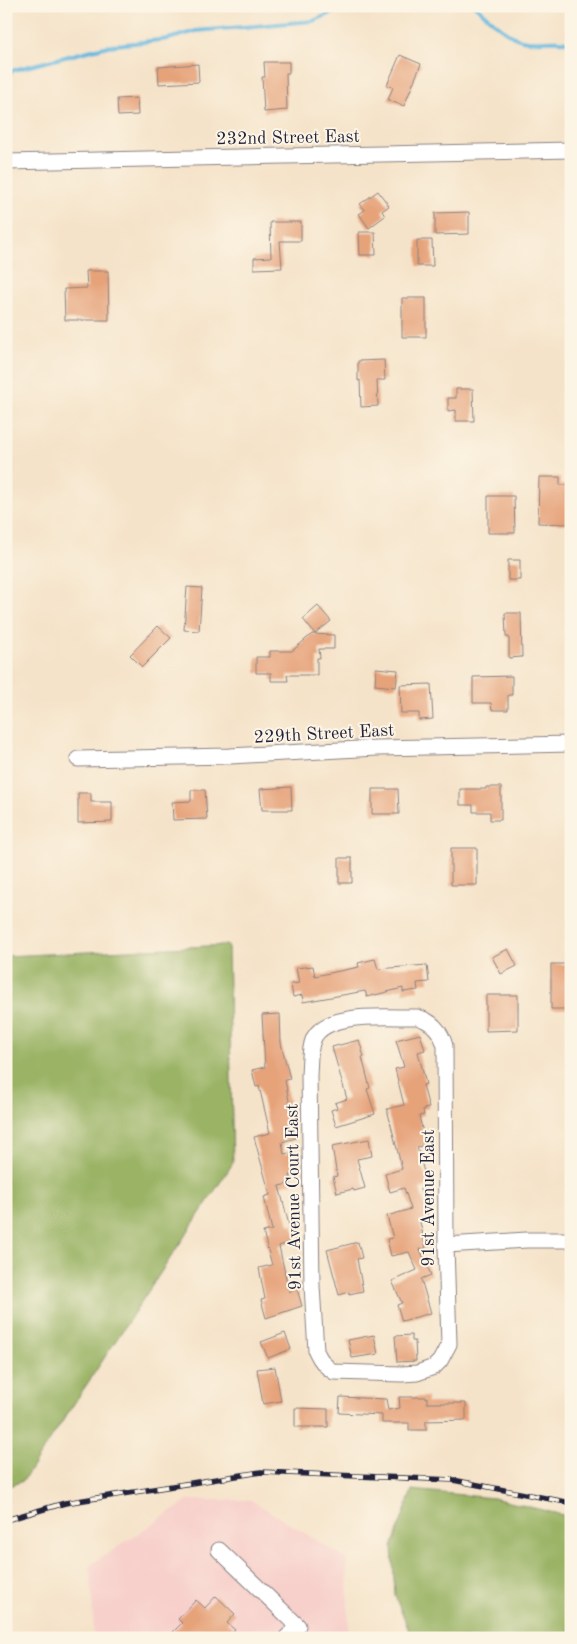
<svg xmlns="http://www.w3.org/2000/svg" width="577" height="1644" font-family="'Old Standard TT',serif">
	<style>
		.built { fill: #f7d0cb }
		.forest { fill: #9ab365; stroke: #5e6a50 }
		.lines { fill: none; stroke-linecap: round; stroke-linejoin: round }
		.stream { stroke: #63b7df; stroke-width: 4 }
		.building { fill: #e6a37a }
		.minor-casing { stroke: #8c8282; stroke-width: 17 }
		.minor { stroke: #fff; stroke-width: 15 }
		.rail-casing { stroke: #22223b; stroke-width: 5.5 }
		.rail { stroke: #fcf5e5; stroke-width: 4; stroke-dasharray: 11; stroke-linecap: butt }
		.labels { text-anchor: middle; stroke-width: 4; stroke-linejoin: round; paint-order: stroke }
		.street-label { font-size: 18px; fill: #22223b; stroke: #fcf5e5 }
	</style>
	<rect width="100%" height="100%" fill="#fcf5e5"/>
	<filter id="ink" filterUnits="userSpaceOnUse"><feTurbulence type="fractalNoise" baseFrequency=".02" numOctaves="2"/><feDisplacementMap in="SourceGraphic" scale="10" xChannelSelector="R" yChannelSelector="G"/><feConvolveMatrix kernelMatrix="1 2 1 2 8 2 1 2 1" color-interpolation-filters="sRGB"/></filter>
	<filter id="wash" filterUnits="userSpaceOnUse"><feTurbulence type="fractalNoise" baseFrequency=".0096" numOctaves="4" result="noise"/><feDisplacementMap in="SourceGraphic" scale="20" xChannelSelector="R" yChannelSelector="G"/><feGaussianBlur stdDeviation="1.12" result="paint"/><feColorMatrix in="noise" values="0 0 0 0 0 0 0 0 0 0 0 0 0 0 0 0 0 1.4 0 .05"/><feComposite in="paint" operator="in"/></filter>
	<g filter="url(#wash)">
		<rect width="100%" height="100%" fill="#f5e3c9"/>
		<path class="built" d="M189 1500H251L347 1559 349 1638H94L90 1565Z"/>
		<path class="forest" d="M228 945 233 1163 23 1481 6 1487V956Z
			M412 1490 493 1498 571 1517 570 1638H412L395 1596 392 1547Z"/>
		<g class="lines">
			<path class="stream" d="M475 6C488 16 501 31 516 38 533 46 554 36 571 44
				M6 75 14 70 108 46 168 39 196 31 313 21 348 6"/>
		</g>
		<g id="blocks">
			<path class="building" d="M400 55 421 64 404 106 388 100 393 87 387 85Z
				M264 62H289V73H286L287 110 264 112 262 77H265Z
				M198 64 199 82 159 84 158 67Z
				M137 98 138 115 118 116 117 99Z
				M378 191 389 206 382 211 385 216 369 228 359 214 365 210 360 204Z
				M469 212V234L435 235V213Z
				M270 222H301V241H280L282 268 254 269V258L271 257Z
				M359 232H375L376 255H360Z
				M417 240H432L433 266H417Z
				M86 271H108L109 320H65L64 289 87 288Z
				M402 298H426V337H402Z
				M384 360 385 380H377L378 406 361 407 360 380 358 381V361Z
				M456 389H473L474 421H456V410L448 411V398H456Z
				M539 477H560V485H570L569 524 538 523Z
				M488 496H514L515 533H488Z
				M508 560H520V580H508Z
				M187 587 202 588 199 631 184 630Z
				M318 606 331 621 315 634 303 619Z
				M505 613H521L522 657 509 658V637H506Z
				M158 626 171 638 142 667 130 655Z
				M312 634 334 635V649H319L320 658H317V675H287L288 681H271V673H256V657H270V651H292Z
				M376 668 398 670 396 687 375 685Z
				M512 676V695H508V710H492L491 703H473V677Z
				M431 684 433 719 419 720V713H401L400 685Z
				M291 787 292 810H262L260 789Z
				M486 787H501V820H490V812H473V805H460V789H486Z
				M372 789H398L399 814H372Z
				M191 790H205L207 819 173 820 172 802 191 801Z
				M78 793H91V802H112V822L78 823Z
				M451 848H477V885H451Z
				M339 858H352V883H339Z
				M508 949 517 966 501 974 492 957Z
				M375 959 378 969 427 965 429 982 417 983 418 990 403 992V988L367 997 365 991 303 1002 302 995 293 997 291 984 299 983 296 968 313 966 315 976 359 967 358 963Z
				M551 964H571L570 1009H551Z
				M486 995H518V1030L486 1031Z
				M280 1014 281 1043 290 1079 285 1080 296 1138 282 1142 284 1154 290 1153 295 1174 290 1175 292 1183 279 1186 289 1225 292 1224 297 1241 279 1246 289 1292 297 1289 302 1306 266 1318 261 1300 265 1299 259 1268 272 1265 263 1232 272 1230 264 1197 270 1195 254 1137 270 1133 259 1086 256 1087 252 1070 265 1067 262 1015Z
				M420 1034 425 1050 418 1052 426 1084 423 1085 429 1108 423 1109 424 1115 419 1116 426 1145 417 1147 428 1186 420 1189 429 1219 420 1222 426 1248 420 1249 431 1275 421 1279 431 1313 402 1321 397 1305 402 1303 392 1281 417 1270 409 1252 391 1256 387 1239 393 1238 387 1216 411 1209 404 1188 390 1192 385 1174 402 1169 387 1109 404 1105 395 1069 404 1067 396 1040Z
				M359 1040 364 1057H362L370 1088 367 1089 375 1114 336 1126 331 1110 337 1108 335 1103 347 1099 332 1047Z
				M369 1139 372 1156 357 1159 365 1188 354 1191 353 1189 337 1193 333 1177 337 1176 332 1146Z
				M358 1242 362 1258 357 1259 363 1291 349 1294V1292L339 1295 327 1250Z
				M285 1333 291 1349 268 1358 261 1342Z
				M374 1335 378 1354 352 1358 348 1340Z
				M412 1335V1341H415L416 1361 397 1362 395 1336Z
				M275 1367 281 1401 263 1404 257 1369Z
				M340 1397 386 1399 388 1410 400 1408 399 1397H427V1403H466V1420L426 1421V1430H409V1423H382V1415L339 1413Z
				M295 1408 328 1409V1427H295Z
				M216 1596 235 1614 227 1623 235 1630 228 1638H167L182 1623 178 1619 196 1600 205 1608Z"/>
		</g>
	</g>
	<g filter="url(#ink)">
		<use href="#blocks" fill-opacity="0" stroke="#8c8282" stroke-width="1"/>
		<g class="lines">
			<defs>
				<path id="minor" d="M6 162 571 150
					M78 759 230 756 377 748 571 744
					M417 1017C432 1021 441 1031 445 1046L446 1245 449 1344 440 1361 434 1367 417 1373 402 1374 334 1372C325 1367 320 1360 316 1351L312 1286 309 1075C310 1064 309 1050 313 1040 324 1010 391 1018 417 1017Z
					M446 1245 527 1240H571
					M219 1550 298 1626 286 1638"/>
			</defs>
			<use href="#minor" class="minor-casing"/>
			<use href="#minor" class="minor"/>
			<defs>
				<path id="rail" d="M6 1520 65 1503 261 1472 453 1480 571 1503"/>
			</defs>
			<use href="#rail" class="rail-casing"/>
			<use href="#rail" class="rail"/>
		</g>
	</g>
	<g class="labels">
		<g class="street-label">
			<text transform="translate(288 137) rotate(-1)" y="6">232nd Street East</text>
			<text transform="translate(324 733) rotate(-3)" y="6">229th Street East</text>
			<text transform="translate(293 1197) rotate(-91)" y="6">91st Avenue Court East</text>
			<text transform="translate(428 1198) rotate(-90)" y="6">91st Avenue East</text>
		</g>
	</g>
	<rect width="577" height="1644" fill="none" stroke="#fcf5e5" stroke-width="25"/>
</svg>
